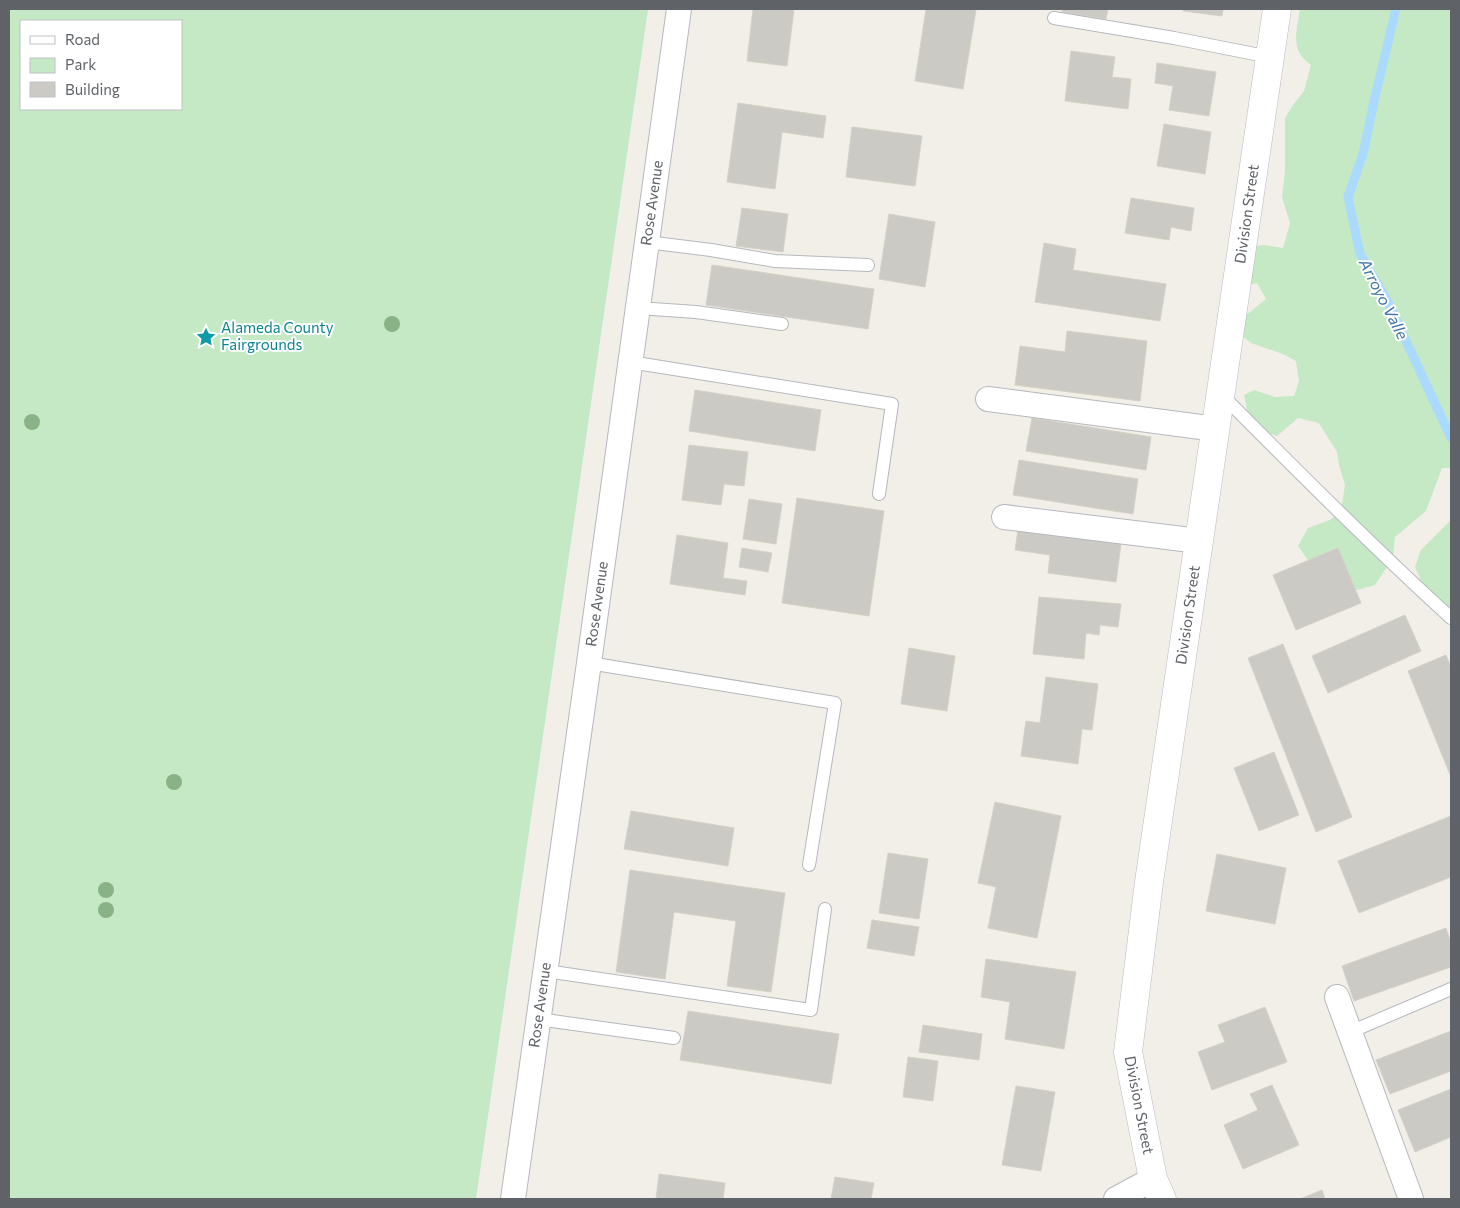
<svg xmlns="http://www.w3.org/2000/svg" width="1460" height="1208" font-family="Commissioner,sans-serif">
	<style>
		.green { fill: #c5e8c5; fill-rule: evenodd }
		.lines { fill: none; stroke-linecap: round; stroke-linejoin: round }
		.stream { stroke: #aadaff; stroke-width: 9 }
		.building { fill: #cccac5; stroke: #d6d1c6 }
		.lane-casing { stroke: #b5b8bc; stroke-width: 14 }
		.street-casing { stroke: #b5b8bc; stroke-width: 26 }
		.secondary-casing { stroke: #b6babf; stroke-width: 29 }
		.lane { stroke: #fff; stroke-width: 12 }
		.street { stroke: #fff; stroke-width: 24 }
		.secondary { stroke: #fff; stroke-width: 28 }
		.tree { fill: #89b387 }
		.labels { text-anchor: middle; stroke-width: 4; stroke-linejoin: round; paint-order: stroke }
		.street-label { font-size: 15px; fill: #5f6368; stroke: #fff }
		.culture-label { font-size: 15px; fill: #0d838f; stroke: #fff; text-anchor: start }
		.water-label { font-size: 16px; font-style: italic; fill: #4174aa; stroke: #fff }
	</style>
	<rect width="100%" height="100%" fill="#f1efe8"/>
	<path class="green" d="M9 9H648L476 1199H9ZM21 21H181V109H21Z
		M1300 9H1451V468H1442L1426 511 1395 537 1393 558 1375 585 1350 592 1326 586 1298 546 1308 528 1330 520 1341 511 1345 485 1339 465 1337 452 1319 423 1298 418 1277 436 1261 431 1249 420 1244 395 1254 390 1275 397 1294 396 1299 381 1296 361 1283 354 1251 343 1235 330V321L1250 312 1266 299 1257 283 1238 287 1247 247 1264 245 1283 248 1290 223 1282 197 1285 172V118L1293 105 1304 91 1311 65C1289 50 1297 31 1300 9Z
		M1451 520V614L1425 589 1415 567 1421 550Z"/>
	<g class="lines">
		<path class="stream" d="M1396 9 1375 97 1363 154 1348 197 1360 254 1387 300 1451 438"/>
	</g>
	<path class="building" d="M753 9H794L787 66 747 61Z
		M926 9H967L976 10 963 89 915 81Z
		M1063 9H1108L1106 19 1062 12Z
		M1183 9H1223L1222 16 1183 11Z
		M1071 51 1115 57 1112 77 1131 79 1128 109 1065 101Z
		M1157 63 1216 72 1209 116 1169 110 1173 86 1155 83Z
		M738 103 826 116 823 138 782 132 775 189 727 182Z
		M1164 124 1211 132 1205 174 1157 166Z
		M852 127 922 136 915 186 846 177Z
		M1131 198 1194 208 1191 231 1171 227 1169 240 1125 233Z
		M742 208 788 214 783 252 736 246Z
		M889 214 935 222 925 287 879 279Z
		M1044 243 1076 249 1073 270 1166 284 1160 321 1035 302Z
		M712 265 874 289 868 329 706 305Z
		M1067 331 1147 341 1140 401 1015 385 1020 346 1065 352Z
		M695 390 821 410 815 451 689 431Z
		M1032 418 1151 437 1146 470 1026 451Z
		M689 445 748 452 744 486 724 484 721 505 682 500Z
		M1019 460 1138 479 1133 514 1013 495Z
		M797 498 884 511 869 616 782 603Z
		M749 499 782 504 776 544 743 539Z
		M1019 523 1122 536 1116 582 1048 573 1050 555 1015 550Z
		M677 535 728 543 723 578 747 581 745 595 670 584Z
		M742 548 772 553 768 572 739 567Z
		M1338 548 1361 603 1296 630 1273 575Z
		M1039 597 1121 604 1118 627 1100 625 1099 635 1086 633 1084 659 1033 654Z
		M1405 615 1421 651 1328 693 1312 656Z
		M1283 644 1352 817 1316 832 1248 658Z
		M909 648 955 656 947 711 901 704Z
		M1446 655 1451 667V777L1408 671Z
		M1046 677 1098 684 1092 730 1082 729 1078 764 1021 756 1026 721 1040 723Z
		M1274 752 1299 815 1259 831 1234 768Z
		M995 802 1061 816 1037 938 988 928 996 887 978 883Z
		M631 811 734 828 728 866 624 849Z
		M1451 816V877L1359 913 1338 861Z
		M888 853 928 859 919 919 879 913Z
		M1217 854 1286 868 1275 924 1206 911Z
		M630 870 785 893 771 992 727 986 736 921 674 912 665 979 616 972Z
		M872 920 919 927 914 956 867 948Z
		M1446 928 1451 943V967L1354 1001 1342 966Z
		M986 959 1076 972 1064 1049 1005 1039 1010 1002 981 997Z
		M1265 1007 1287 1062 1212 1090 1198 1052 1225 1042 1218 1025Z
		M688 1011 839 1034 831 1084 680 1060Z
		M923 1025 982 1034 979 1060 919 1052Z
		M1451 1031V1071L1390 1094 1376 1060Z
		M908 1057 938 1061 933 1101 903 1097Z
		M1272 1085 1299 1145 1243 1169 1224 1125 1258 1110 1250 1094Z
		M1016 1086 1055 1092 1041 1171 1002 1165Z
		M1451 1089V1137L1415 1152 1398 1110Z
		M659 1174 725 1183 723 1199H656Z
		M835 1177 874 1183 871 1199H831Z
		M1322 1190 1325 1199H1300Z"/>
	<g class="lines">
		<defs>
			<path id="lane" d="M1054 18 1174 38 1270 57
				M647 242 711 250 775 261 868 265
				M638 308 696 312 782 324
				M630 362 892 404 879 494
				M1221 394C1296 470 1372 546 1451 618
				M589 663 835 703 809 865
				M546 971 811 1010 825 909
				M538 1019 674 1038
				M1350 1032 1451 989"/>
			<path id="street" d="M988 399 1216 429
				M1004 517 1199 541
				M1337 997 1411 1199
				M513 1199 589 663 679 9
				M1116 1199 1153 1179"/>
			<path id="secondary" d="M1162 1199 1153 1179 1128 1052 1149 882 1277 9"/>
		</defs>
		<use href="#lane" class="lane-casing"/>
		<use href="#street" class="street-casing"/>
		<use href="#secondary" class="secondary-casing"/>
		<use href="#lane" class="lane"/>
		<use href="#street" class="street"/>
		<use href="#secondary" class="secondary"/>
	</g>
	<g class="tree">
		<circle cx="392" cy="324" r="8"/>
		<circle cx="32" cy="422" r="8"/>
		<circle cx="174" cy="782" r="8"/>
		<circle cx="106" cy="890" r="8"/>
		<circle cx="106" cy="910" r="8"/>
	</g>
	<defs>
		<symbol id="sight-bare" viewBox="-9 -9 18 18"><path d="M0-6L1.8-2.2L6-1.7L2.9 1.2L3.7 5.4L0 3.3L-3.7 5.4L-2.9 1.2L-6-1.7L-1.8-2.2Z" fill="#0f9aa8" stroke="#fff" stroke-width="2.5" paint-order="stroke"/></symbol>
	</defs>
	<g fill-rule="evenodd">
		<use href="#sight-bare" x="192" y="323" width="28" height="28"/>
	</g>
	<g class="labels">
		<g class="street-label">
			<text transform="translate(652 203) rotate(-82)" y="5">Rose Avenue</text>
			<text transform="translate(1247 214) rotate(-82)" y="5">Division Street</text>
			<text transform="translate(597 604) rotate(-82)" y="5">Rose Avenue</text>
			<text transform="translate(1188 615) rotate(-82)" y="5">Division Street</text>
			<text transform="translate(540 1005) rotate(-82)" y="5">Rose Avenue</text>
			<text transform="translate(1139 1105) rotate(79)" y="5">Division Street</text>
		</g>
		<g class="culture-label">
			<text x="221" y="333">Alameda County<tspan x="221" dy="17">Fairgrounds</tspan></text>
		</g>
		<g class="water-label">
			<text transform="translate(1384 299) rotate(63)" y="6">Arroyo Valle</text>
		</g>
	</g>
	<rect width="1460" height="1208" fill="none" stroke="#5f6368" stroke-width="20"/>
	<rect x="20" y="20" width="162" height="90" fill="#ffffff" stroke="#bfc1c3"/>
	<rect x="30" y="36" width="25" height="8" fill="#ffffff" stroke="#bfc1c3"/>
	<text x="65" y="45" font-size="15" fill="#5f6368">Road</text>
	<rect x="30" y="58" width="25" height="15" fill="#c5e8c5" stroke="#bfc1c3"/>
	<text x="65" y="70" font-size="15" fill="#5f6368">Park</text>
	<rect x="30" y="82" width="25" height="15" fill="#cccac5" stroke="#bfc1c3"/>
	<text x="65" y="95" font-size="15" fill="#5f6368">Building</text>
</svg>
